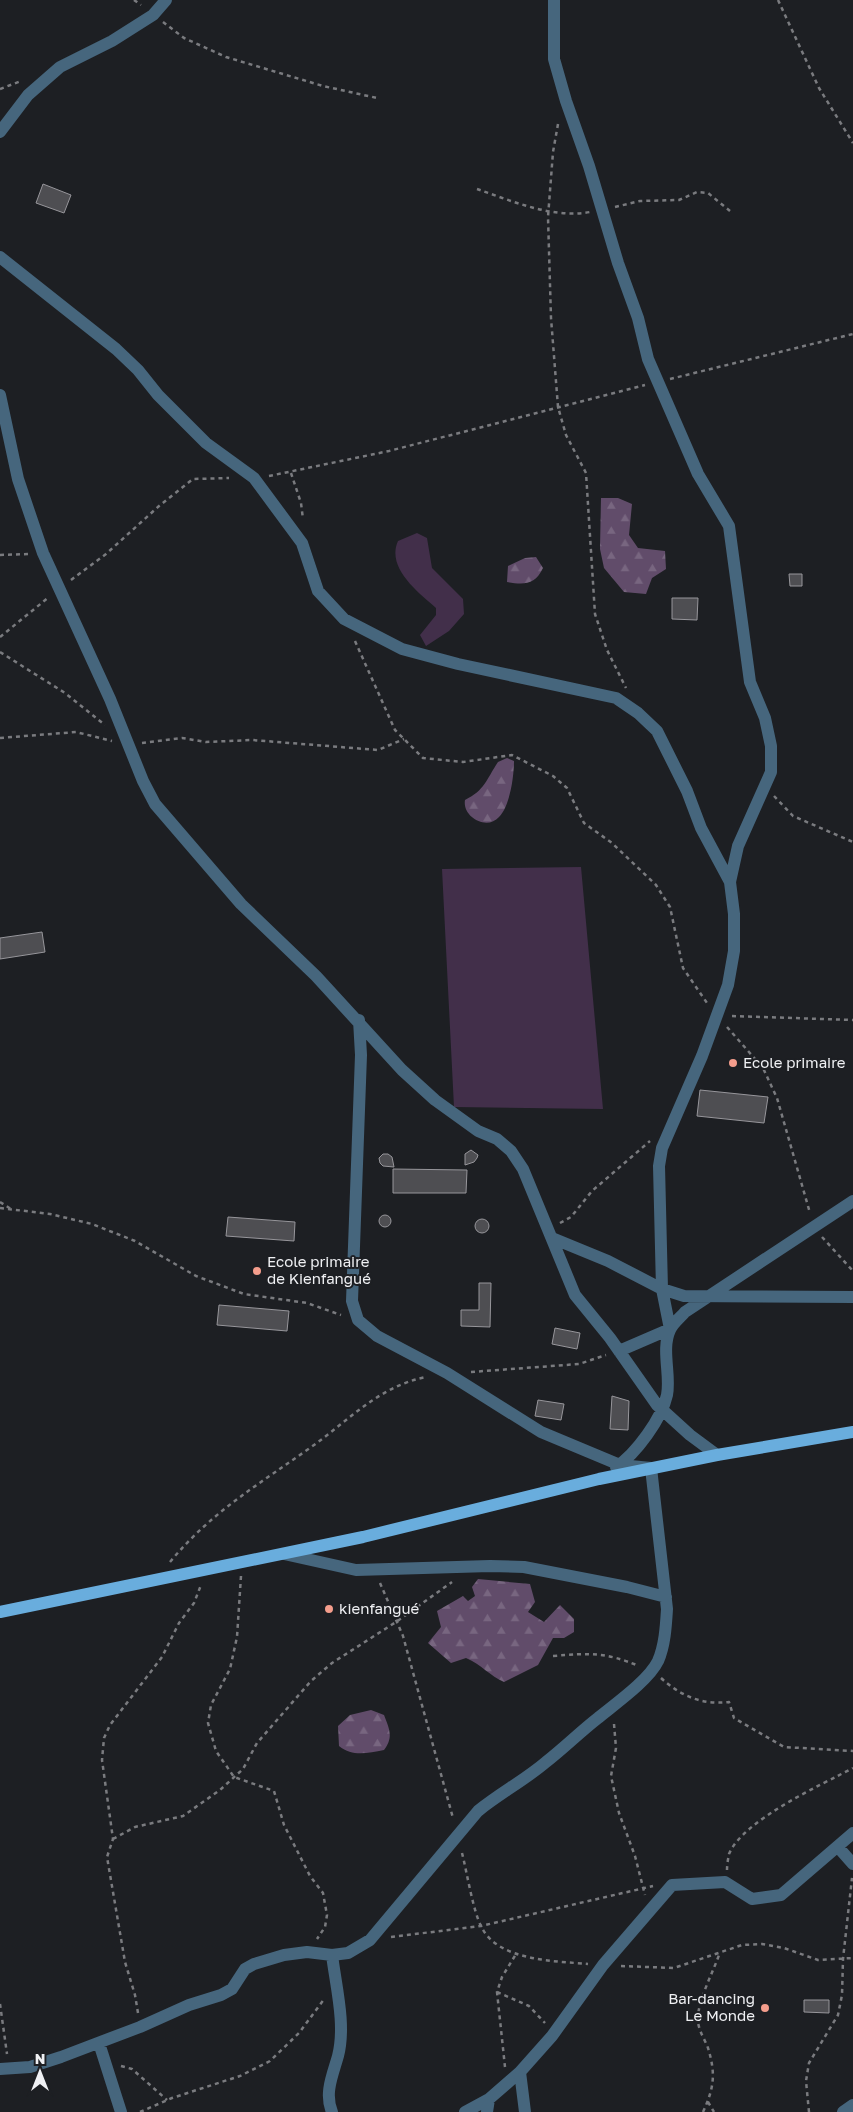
<svg xmlns="http://www.w3.org/2000/svg" width="853" height="2112" font-family="'Golos Text',sans-serif">
	<style>
		.green { fill: #422f4a }
		.forest { fill: url(#forest-firs) }
		.building { fill: #4e4e52; stroke: #97969b }
		.lines { fill: none; stroke-linecap: round; stroke-linejoin: round }
		.path { stroke: #7a7b7f; stroke-width: 2.5; stroke-dasharray: 4 4; stroke-linecap: butt }
		.minor { stroke: #46667d; stroke-width: 12 }
		.major { stroke: #69addd; stroke-width: 12 }
		.poi-dot { fill: #f49d8c; stroke: #1d1f23; stroke-width: 2 }
		.labels { text-anchor: middle; stroke-width: 4; stroke-linejoin: round; paint-order: stroke }
		.poi-label { font-size: 15px; fill: #eff0f3; stroke: #1d1f23; text-anchor: start }
	</style>
	<defs>
		<pattern id="forest-firs" width="22" height="20" patternUnits="userSpaceOnUse" patternTransform="scale(1.25)"><rect width="22" height="20" fill="#614c6a"/><path d="M5 1l3.5 6h-7zM16 11l3.5 6h-7z" fill="#786680"/></pattern>
	</defs>
	<rect width="100%" height="100%" fill="#1d1f23"/>
	<path class="green" d="M417 533 427 538 432 568 463 599 464 614 449 631 426 646 420 635 436 615V608C418 592 386 568 398 541Z
		M581 867 603 1109 454 1107 442 869Z"/>
	<path class="forest" d="M601 498H618L632 504 629 535 638 548 665 551 666 569 652 578 646 594 624 592 604 568 600 549Z
		M536 557 543 568C535 585 524 585 507 582L508 566 525 558Z
		M507 758 514 761C514 776 510 806 499 817 487 831 462 817 465 800 485 790 486 780 498 762Z
		M478 1579 530 1584 535 1602 528 1612 544 1622 560 1605 574 1619V1632L564 1638H553L538 1665 504 1682C490 1676 482 1665 466 1658L451 1663 428 1643 441 1627 437 1611 463 1596 468 1601 475 1596 472 1587Z
		M371 1710 384 1715C389 1728 394 1737 384 1750 367 1753 353 1757 339 1746L338 1726 350 1715Z"/>
	<path class="building" d="M43 184 71 195 64 213 36 203Z
		M789 574H802V586H790Z
		M672 598H698L697 620 672 619Z
		M42 932 45 952 0 959V938Z
		M700 1090 768 1097 764 1123 697 1116Z
		M471 1150 478 1155 477 1158 474 1162 465 1165V1154Z
		M383 1154H388L392 1157 394 1167 383 1166 380 1163 379 1158Z
		M393 1169 467 1170 466 1193H393Z
		M379 1221a6 6 0 1 1 12 0a6 6 0 1 1-12 0Z
		M228 1217 295 1222 294 1241 226 1236Z
		M475 1226a7 7 0 1 1 14 0a7 7 0 1 1-14 0Z
		M479 1283H491L490 1327 461 1326V1310H479Z
		M219 1305 289 1311 287 1331 217 1325Z
		M555 1328 580 1333 577 1349 552 1344Z
		M612 1396 629 1401 628 1430 610 1429Z
		M538 1400 564 1404 561 1420 535 1416Z
		M804 2000H829V2013L804 2012Z"/>
	<g class="lines">
		<path class="path" d="M134 0 141 5
			M778 0 819 88 853 143
			M163 22 184 38 226 57 323 86 377 98
			M0 89 21 81
			M558 124 553 152 548 217 551 318 558 407 566 435 586 473 595 614 607 650 626 688
			M477 189C512 201 553 219 590 212
			M615 207 640 201 679 200 697 192 708 193 730 211
			M670 379 853 334
			M291 473 301 503 303 519
			M269 476 389 451 645 385
			M0 555 28 554
			M71 580 106 554 159 506 193 479 229 478
			M0 637 49 597
			M355 641 395 730 423 758 463 762 512 755 553 776 567 788 584 823 612 843 656 885 670 907 683 968 707 1003
			M0 652 65 693 105 725
			M0 738 76 732 112 741
			M142 743 182 738 206 742 252 740 378 750 404 739
			M774 796 793 816 853 842
			M732 1016 853 1020
			M727 1027 763 1068 777 1098 810 1213
			M0 1202 11 1209
			M0 1208 50 1214 92 1224 135 1241 196 1276 244 1294 307 1303 341 1315
			M560 1223 571 1217 592 1191 650 1141
			M822 1237 853 1271
			M471 1372 579 1364 606 1355
			M170 1562C212 1511 261 1483 314 1445 350 1419 380 1386 426 1377
			M241 1576 237 1637 230 1669 211 1705 208 1723 216 1751 234 1777 274 1791 284 1825 310 1876 323 1893 327 1915 325 1927 317 1939
			M380 1583 403 1636 453 1818
			M553 1656C590 1653 605 1652 639 1666
			M661 1678C681 1696 701 1705 729 1702L734 1718 784 1747 853 1751
			M614 1724 616 1748 611 1776 619 1813 635 1856 645 1895
			M113 1839 135 1827 183 1816 220 1790 243 1769 257 1743 311 1681 332 1663 396 1622 452 1582
			M462 1853C467 1872 473 1912 482 1928 499 1961 555 1961 588 1964
			M727 1870C727 1865 728 1859 729 1854 743 1820 821 1785 853 1768
			M391 1937 481 1926 653 1886
			M621 1966 674 1968 742 1945 762 1944 784 1948 818 1960 853 1958
			M497 1992 529 2006 545 2023
			M0 2004 7 2054
			M138 2013 135 1995 125 1962 107 1857 113 1839 102 1760 104 1738 110 1725 162 1657 179 1623 194 1603 201 1585
			M121 2066 132 2069 167 2100
			M505 2067 497 1992 502 1977 516 1954
			M708 2102 714 2112
			M140 2112 172 2098 240 2076 270 2061 299 2033 325 1998
			M703 2112C714 2088 716 2074 708 2048 705 2040 699 2031 698 2022 696 2003 714 1971 720 1952
			M809 2112 806 2081 809 2063 838 2015 842 1995 843 1959 852 1878"/>
		<path class="minor" d="M554 0V59L566 101 589 166 618 263 638 318 648 359 698 474 729 526 750 682 765 718 771 746V772L738 846 730 882 734 914V951L728 985 702 1056 662 1148 659 1166 662 1289 670 1329 619 1351
			M0 132 28 95 60 67 112 41 153 15 166 0
			M0 257 116 349 138 370 158 395 206 443 254 478 302 543 318 591 344 619 402 649 458 664 616 698 638 713 657 731 687 791 701 828 730 882
			M0 395 18 479 43 553 110 699 143 781 155 804 241 904 316 976 402 1070 435 1100 478 1131 497 1139 511 1151 523 1169 575 1295 610 1338 657 1405 690 1435 717 1455
			M552 1238 608 1261 662 1289 684 1296 853 1297
			M616 1467C636 1454 662 1418 667 1395 671 1375 661 1349 670 1330 673 1323 681 1317 685 1312L853 1201
			M284 1554 356 1570 490 1566 524 1567 627 1587 666 1597
			M838 1847 853 1864
			M99 2043 121 2112
			M0 2069 30 2067 61 2057 140 2027 189 2005 221 1995 232 1989 245 1969 254 1964 284 1955 307 1952 332 1955 348 1953 370 1940 478 1811C500 1793 525 1780 546 1762 564 1748 580 1732 598 1718 615 1704 649 1680 658 1661 665 1645 666 1625 667 1609L651 1468 620 1465 541 1432 447 1373 377 1336 358 1320 352 1301 361 1055 359 1020
			M520 2072 525 2112
			M332 2112C324 2093 333 2074 338 2056 346 2025 336 1987 332 1955
			M465 2112 489 2099
			M487 2112 489 2099 520 2072 552 2036 603 1965 672 1885 725 1882 752 1899 781 1895 853 1833
			M843 2112 853 2105"/>
		<path class="major" d="M0 1612 363 1537 599 1479 717 1455 853 1432"/>
	</g>
	<g class="poi-dot">
		<circle cx="733" cy="1063" r="5"/>
		<circle cx="257" cy="1271" r="5"/>
		<circle cx="329" cy="1609" r="5"/>
		<circle cx="765" cy="2008" r="5"/>
	</g>
	<g class="labels">
		<g class="poi-label">
			<text x="743" y="1068">Ecole primaire</text>
			<text x="267" y="1267">Ecole primaire<tspan x="267" dy="17">de Kienfangué</tspan></text>
			<text x="339" y="1614">kienfangué</text>
			<text x="755" y="2004" text-anchor="end">Bar-dancing<tspan x="755" dy="17">Le Monde</tspan></text>
		</g>
	</g>
	<g transform="translate(40 2072)" stroke="#1d1f23" stroke-width="4" paint-order="stroke">
	<path d="M0-4L9 19L0 12L-9 19Z" fill="#eff0f3"/>
	<text y="-8" font-size="14" font-weight="bold" text-anchor="middle" fill="#eff0f3">N</text>
	</g>
</svg>
